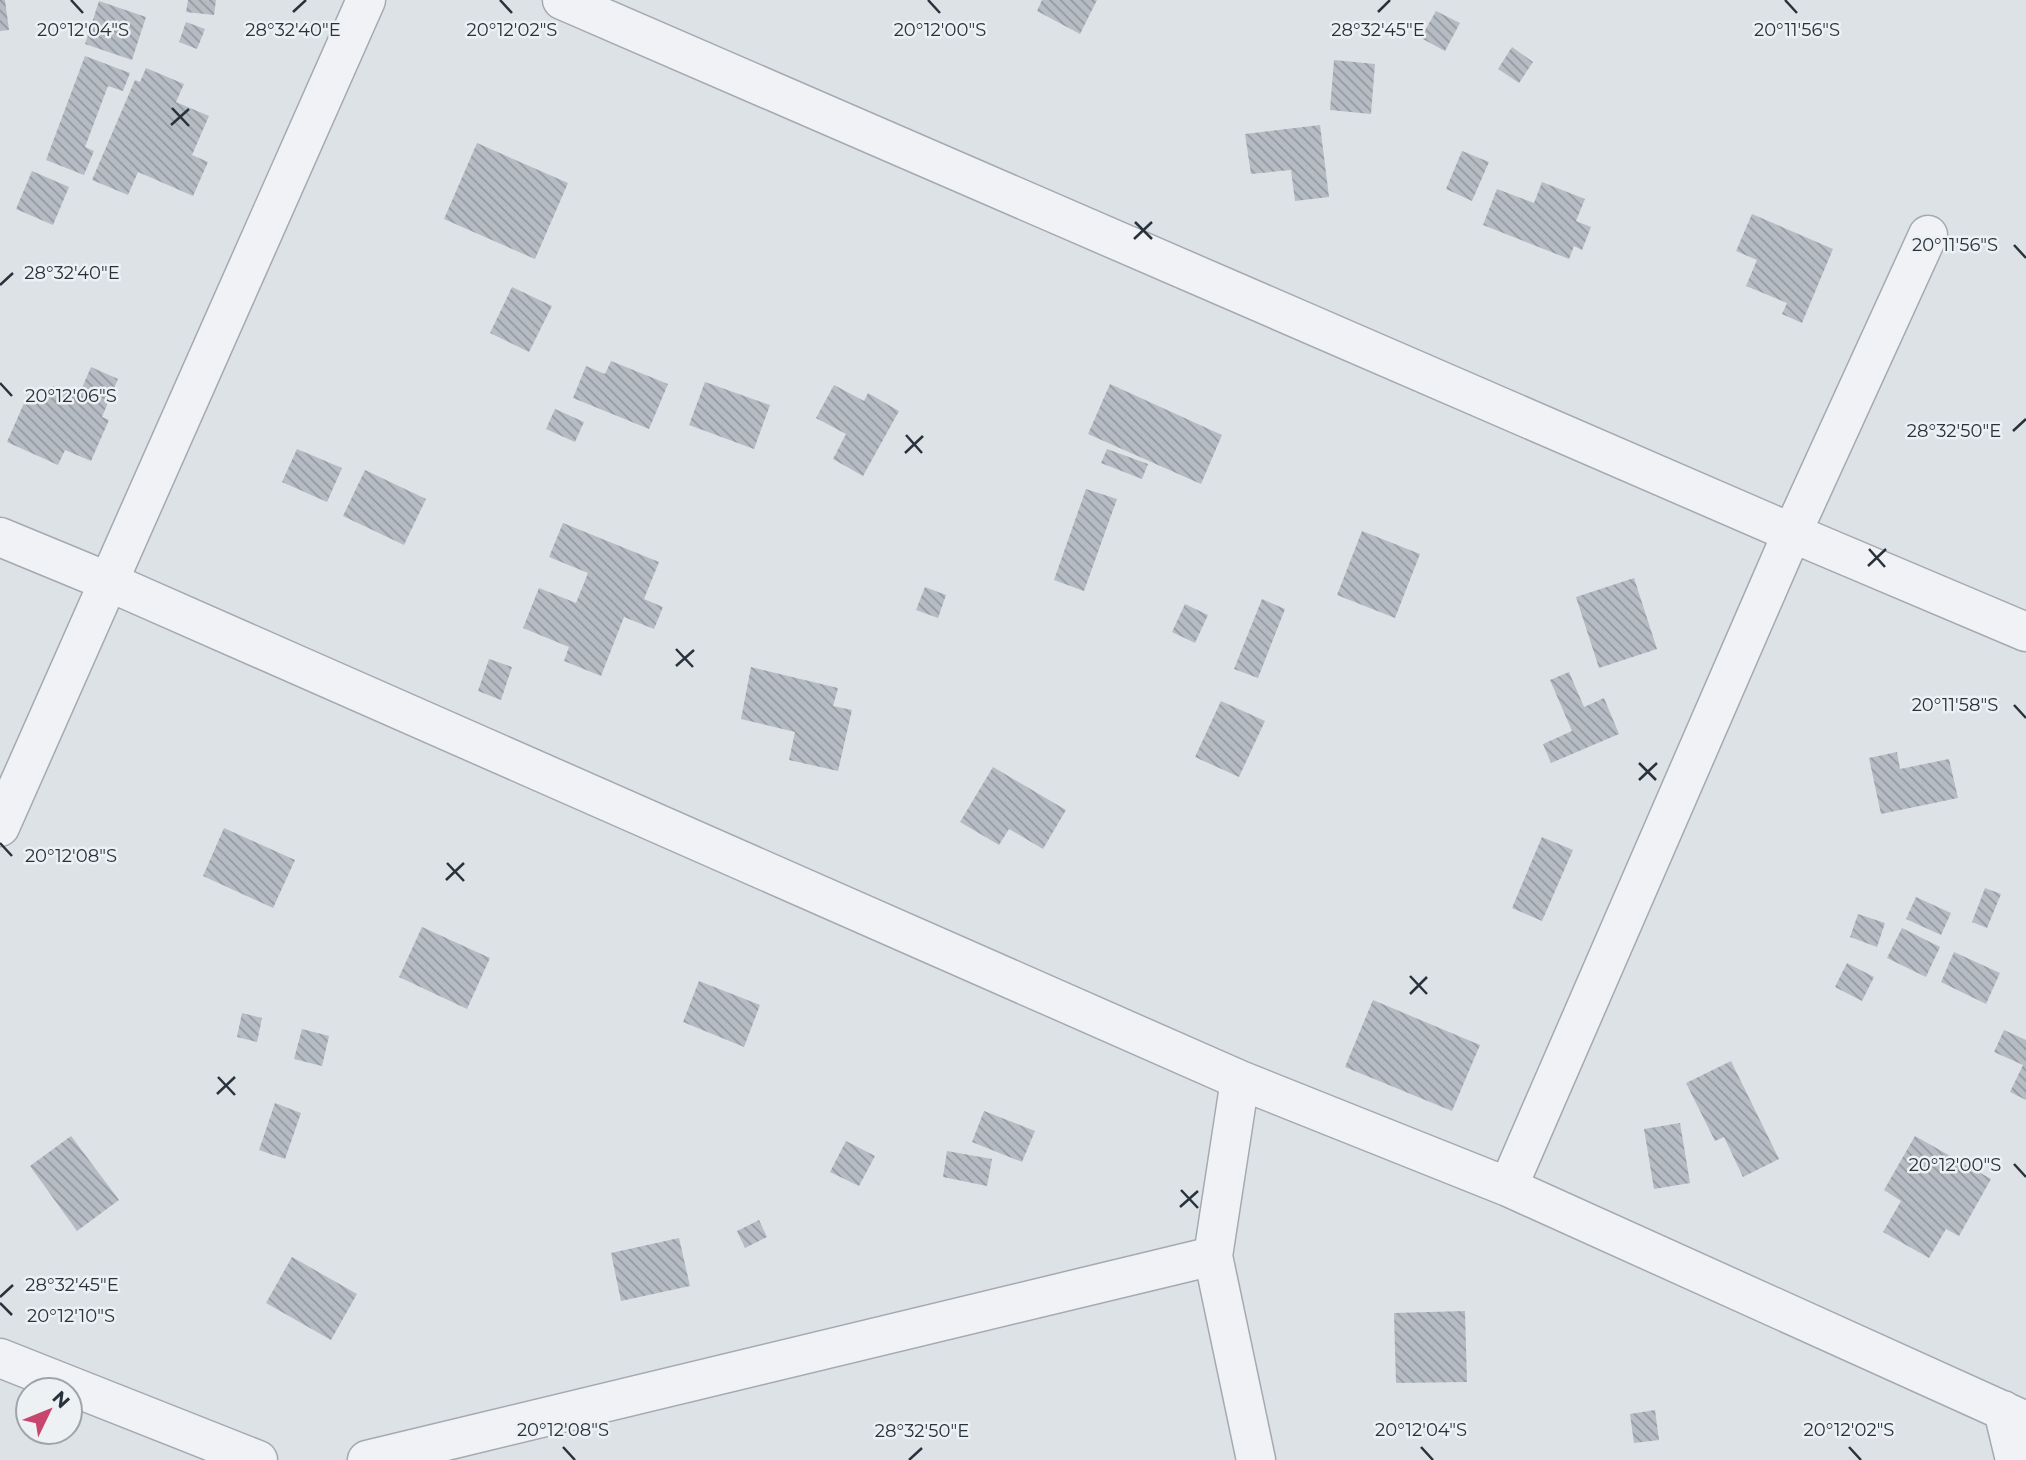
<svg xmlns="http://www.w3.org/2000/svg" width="2026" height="1460" font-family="Montserrat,sans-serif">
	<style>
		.building { fill: url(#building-back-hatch) }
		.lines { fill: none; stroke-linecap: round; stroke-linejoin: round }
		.minor-casing { stroke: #a3aab0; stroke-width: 41 }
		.minor { stroke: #f0f2f5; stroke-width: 38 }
		.ticks { fill: none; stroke: #27323c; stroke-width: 2.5 }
		.ticks-label { font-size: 18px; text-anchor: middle; fill: #27323c; stroke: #edf1f4; stroke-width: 5; stroke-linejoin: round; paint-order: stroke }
	</style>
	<defs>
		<pattern id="building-back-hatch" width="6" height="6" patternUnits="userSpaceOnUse" patternTransform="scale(1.75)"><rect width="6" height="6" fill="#b5bcc3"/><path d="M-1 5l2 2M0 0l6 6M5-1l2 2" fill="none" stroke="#9399a0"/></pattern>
	</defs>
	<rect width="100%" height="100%" fill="#dde2e7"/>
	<path class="building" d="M0 0H5L9 30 0 31Z
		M188 0H216L214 15 186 12Z
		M1042 0H1097L1080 34 1037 11Z
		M99 1 146 17 132 60 85 44Z
		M1436 11 1460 23 1445 51 1421 38Z
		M186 22 205 29 197 49 179 42Z
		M1512 47 1533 62 1519 83 1498 69Z
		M85 56 130 73 123 91 108 86 85 147 94 151 84 175 46 160Z
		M1334 60 1375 64 1371 114 1330 110Z
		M146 68 184 84 176 102 209 116 192 155 208 162 193 196 138 172 128 195 92 180 135 80 140 82Z
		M1320 125 1329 197 1295 201 1291 170 1251 174 1245 134Z
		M477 143 568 183 535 259 444 219Z
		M1462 151 1489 162 1472 201 1446 189Z
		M32 171 69 187 53 225 16 209Z
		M1542 182 1585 199 1576 221 1591 227 1582 250 1574 246 1569 259 1483 225 1497 189 1534 203Z
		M1752 214 1833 249 1802 323 1782 314 1787 303 1746 286 1757 260 1736 251Z
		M512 287 552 306 529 352 490 333Z
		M611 361 668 384 649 429 573 398 586 366 605 374Z
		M91 367 118 379 102 417 109 420 91 461 65 450 58 465 7 442 28 394 46 402 53 386 78 397Z
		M705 382 770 405 754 449 689 425Z
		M1110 384 1222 435 1201 484 1088 434Z
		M834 385 864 401 868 393 899 411 863 476 833 459 846 434 816 418Z
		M555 409 584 422 575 442 546 429Z
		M297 449 342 468 327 502 282 482Z
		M1107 449 1148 464 1142 479 1101 463Z
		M365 470 426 499 404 545 343 516Z
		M1086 489 1117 499 1084 591 1054 580Z
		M563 523 659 562 644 599 663 607 654 629 624 617 601 676 564 661 569 647 523 628 539 588 576 603 588 573 549 557Z
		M1362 531 1420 554 1395 618 1337 595Z
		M1634 578 1657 649 1599 668 1576 597Z
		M925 587 946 595 938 618 916 610Z
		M1262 599 1285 609 1258 678 1234 669Z
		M1185 604 1208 615 1195 643 1172 632Z
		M489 659 512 667 501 700 478 691Z
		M751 667 838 688 833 706 852 710 838 771 789 760 795 732 741 719Z
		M1569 672 1584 707 1604 698 1619 734 1551 763 1543 744 1572 731 1550 680Z
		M1221 701 1265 721 1239 777 1195 757Z
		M1897 752 1900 769 1949 759 1958 798 1881 814 1869 758Z
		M993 767 1066 810 1043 849 1009 829 999 845 960 822Z
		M224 828 295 860 273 908 203 876Z
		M1542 837 1573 850 1542 921 1512 908Z
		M1985 888 2001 894 1987 928 1972 922Z
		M1916 897 1951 913 1941 935 1906 919Z
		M1858 914 1885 923 1877 947 1850 937Z
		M422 927 490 958 467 1009 399 977Z
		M1902 928 1940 947 1926 977 1887 958Z
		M1954 952 2000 973 1986 1004 1941 982Z
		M1847 963 1874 977 1862 1001 1835 987Z
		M699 981 760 1005 744 1047 683 1022Z
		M1373 1000 1480 1045 1452 1111 1345 1067Z
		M242 1013 262 1018 257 1042 237 1037Z
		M302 1029 329 1036 322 1066 294 1059Z
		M2004 1030 2026 1040V1100L2010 1092 2023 1065 1994 1052Z
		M1731 1061 1779 1159 1743 1177 1724 1137 1715 1141 1686 1083Z
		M275 1103 301 1113 285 1159 259 1150Z
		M984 1111 1035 1131 1022 1162 972 1142Z
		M1680 1123 1690 1183 1654 1189 1644 1129Z
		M71 1136 119 1200 77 1231 30 1166Z
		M1915 1136 1991 1179 1959 1236 1946 1229 1929 1258 1883 1232 1901 1201 1884 1190Z
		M846 1141 875 1156 859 1186 830 1172Z
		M947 1151 992 1159 987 1186 943 1177Z
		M759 1220 767 1237 745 1248 737 1231Z
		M679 1238 690 1286 621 1301 611 1253Z
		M292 1257 357 1294 331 1340 266 1303Z
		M1465 1311 1467 1382 1396 1383 1394 1313Z
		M1655 1410 1659 1440 1634 1443 1630 1414Z"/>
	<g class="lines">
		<defs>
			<path id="minor" d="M562 0 1792 533 2026 632
				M0 537 109 582 1240 1080 1508 1187 2026 1421
				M0 827 366 0
				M1240 1080 1213 1256 1256 1460
				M1508 1187 1792 533 1928 235
				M0 1358 258 1460
				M2003 1410 2015 1460
				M367 1460 1213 1256"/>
		</defs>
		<use href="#minor" class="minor-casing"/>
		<use href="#minor" class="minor"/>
	</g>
	<path class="ticks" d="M71 0 83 13M500 0 512 13M928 0 940 13M1785 0 1797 13M293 12 306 0M1378 12 1390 0M172 108 189 126M171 125 189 109M1135 222 1152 239M1134 239 1152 222M2014 245 2026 258M0 285 13 273M0 383 12 396M2013 431 2026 419M906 435 922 453M905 453 923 436M1869 549 1885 567M1868 566 1886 549M676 649 693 667M676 666 694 650M2014 705 2026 718M1639 763 1656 780M1639 780 1657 763M0 843 12 856M447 863 464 881M446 880 464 863M1410 976 1427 994M1410 994 1427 977M218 1077 235 1095M217 1094 235 1077M2014 1164 2026 1177M1181 1190 1198 1208M1180 1207 1198 1191M0 1297 13 1285M0 1303 12 1315M563 1447 575 1460M1421 1447 1433 1460M1849 1447 1861 1460M909 1460 922 1448"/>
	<g class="ticks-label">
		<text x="293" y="36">28°32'40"E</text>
		<text x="1378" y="36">28°32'45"E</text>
		<text x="83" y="36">20°12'04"S</text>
		<text x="512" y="36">20°12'02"S</text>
		<text x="940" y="36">20°12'00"S</text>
		<text x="1797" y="36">20°11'56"S</text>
		<text x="1955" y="251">20°11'56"S</text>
		<text x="72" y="279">28°32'40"E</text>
		<text x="71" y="402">20°12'06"S</text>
		<text x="1954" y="437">28°32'50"E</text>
		<text x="1955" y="711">20°11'58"S</text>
		<text x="71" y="862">20°12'08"S</text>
		<text x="1955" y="1171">20°12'00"S</text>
		<text x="72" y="1291">28°32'45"E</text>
		<text x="71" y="1322">20°12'10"S</text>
		<text x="563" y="1436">20°12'08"S</text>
		<text x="1421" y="1436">20°12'04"S</text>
		<text x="1849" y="1436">20°12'02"S</text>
		<text x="922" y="1437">28°32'50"E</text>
	</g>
	<g transform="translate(49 1411) rotate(47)"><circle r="33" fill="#edf1f4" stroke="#9ea5aa" stroke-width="2"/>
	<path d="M0-5L12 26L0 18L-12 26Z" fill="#c8466d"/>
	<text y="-10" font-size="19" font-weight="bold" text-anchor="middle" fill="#27323c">N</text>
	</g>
</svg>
